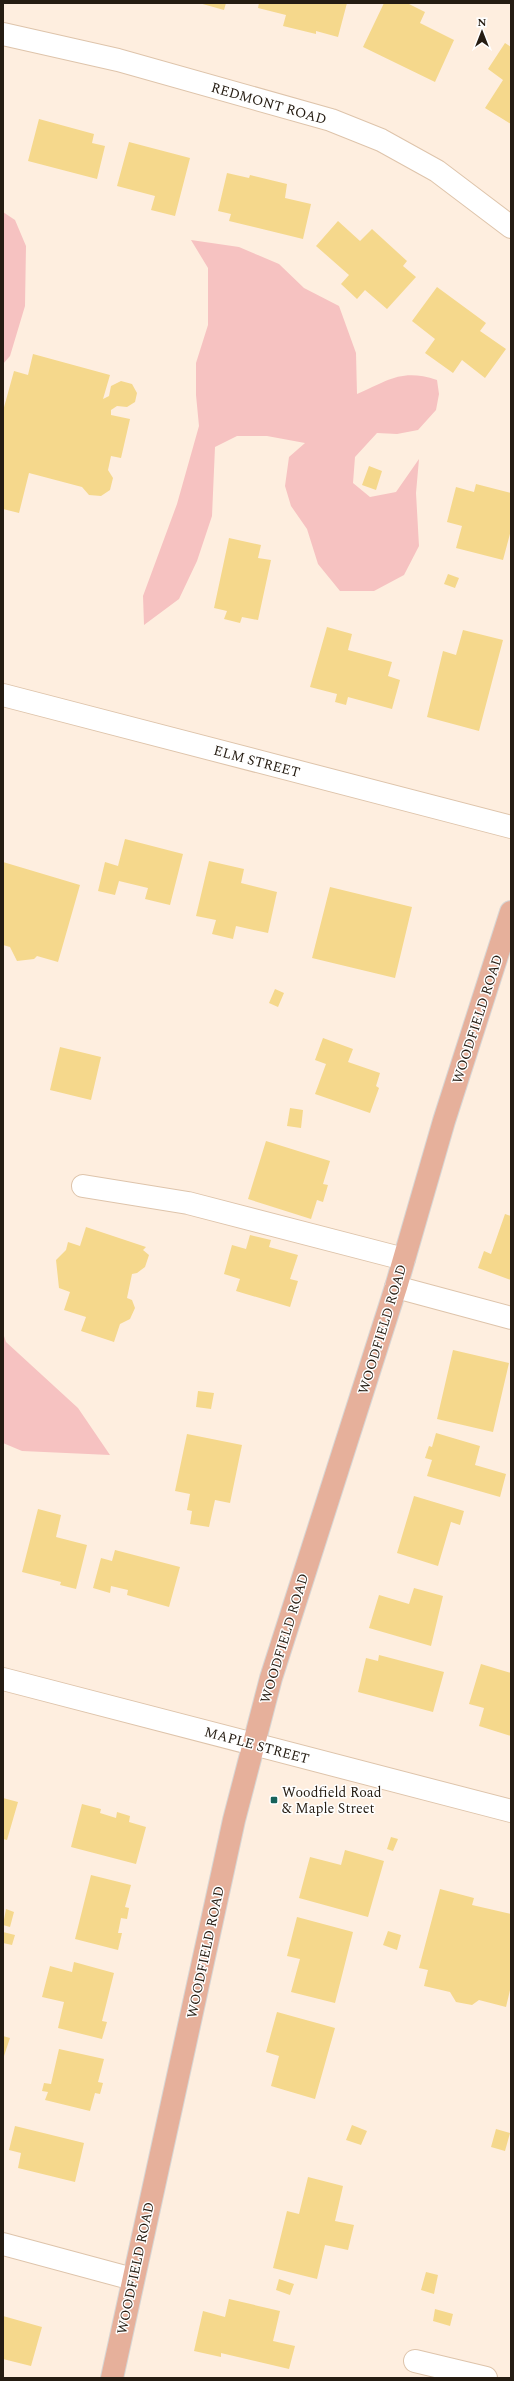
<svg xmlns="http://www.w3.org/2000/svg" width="514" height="2381" font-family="Spectral,serif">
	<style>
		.green { fill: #f6c2c1 }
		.building { fill: #f5d88c }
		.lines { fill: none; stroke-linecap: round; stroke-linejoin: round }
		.minor-casing { stroke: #dec4ab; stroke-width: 24 }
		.major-casing { stroke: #d8d6d4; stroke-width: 24 }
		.minor { stroke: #fff; stroke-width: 22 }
		.major { stroke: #e6b09b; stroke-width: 22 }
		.poi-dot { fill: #17625a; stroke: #fff; stroke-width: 1.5 }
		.labels { text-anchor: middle; stroke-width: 3; stroke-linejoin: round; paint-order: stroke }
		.street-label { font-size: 14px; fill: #251c12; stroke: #fff }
		.poi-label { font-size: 14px; fill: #251c12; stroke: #fff; text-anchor: start }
	</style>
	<rect width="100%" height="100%" fill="#feeedf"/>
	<path class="green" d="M3 212 15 220 26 246 25 306 10 356 3 364Z
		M191 240 239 247 279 264 304 288 339 306 356 353 357 394C388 381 401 368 437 380L439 394 436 410 418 430 397 434 377 433 355 457 353 483 370 497 396 492 419 459 416 493 419 546 404 575 374 591H340L318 564 307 529 291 506 285 486 289 457 305 443 267 436H237L215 447 212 516 197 561 179 599 144 625 143 596 177 504 199 426 196 395V363L208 325V268Z
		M3 1333 6 1342 78 1408 110 1455 22 1451 3 1443Z"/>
	<path class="building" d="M199 3H226L224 10Z
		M259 3H347L338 37 316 31V34L283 26 286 15 258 8Z
		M384 3H407L425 12 420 23 454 40 435 82 363 47Z
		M505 43 511 47V124L485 108 503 80 488 69Z
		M39 119 94 134 92 143 105 146 97 179 28 161Z
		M129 142 190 158 175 216 151 210 155 196 117 186Z
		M227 173 249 178 250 175 287 184 285 198 311 204 303 239 229 221 231 214 218 211Z
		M338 221 360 241 372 229 407 261 403 266 416 277 387 309 365 290 357 299 341 284 349 275 316 246Z
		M437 287 486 323 480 331 506 349 485 378 462 360 453 373 425 353 435 339 412 321Z
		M33 354 110 375 103 399 109 396 111 386 121 381 132 384 137 393 135 402 127 407 117 406 111 410V415L130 419 121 458 111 456 108 470 113 478 110 490 101 496 89 495 82 487 29 473 19 513 3 509V411L14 371 28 375Z
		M369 466 382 471 376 490 362 485Z
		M476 484 511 493V530L503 560 456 548 462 526 447 522 456 487 474 492Z
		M229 538 261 545 258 558 271 560 258 620 242 617 240 623 224 619 227 611 214 608Z
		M448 574 459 578 455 588 444 584Z
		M327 627 352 634 348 650 392 662 388 676 400 680 392 709 348 697 346 705 335 702 337 694 310 687Z
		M463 630 503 640 479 731 427 717 443 651 456 655Z
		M125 839 183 854 170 905 145 899 148 888 119 881 115 895 98 891 105 862 118 866Z
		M209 861 244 869 241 883 277 892 268 933 236 926 233 939 212 934 216 920 196 916Z
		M3 862 80 885 58 962 37 956 34 959 17 961 10 947 3 945Z
		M330 887 412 907 395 978 312 958Z
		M275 989 284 993 278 1007 269 1003Z
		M323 1038 353 1049 348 1062 380 1073 376 1086 379 1088 370 1113 315 1094 326 1064 315 1060Z
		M60 1047 101 1057 91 1100 50 1090Z
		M290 1108 303 1110 301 1128 287 1126Z
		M266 1141 330 1161 323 1184 328 1185 323 1202 317 1200 311 1219 248 1199Z
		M505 1214 511 1216V1280L478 1268 484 1251 491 1254Z
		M86 1227 146 1247 143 1250 149 1255 145 1267 137 1273 132 1274 127 1298 132 1300 135 1308 130 1319 120 1324 114 1342 81 1331 86 1317 64 1310 70 1292 59 1288 56 1260 66 1250 68 1242 80 1246Z
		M250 1235 271 1240 269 1247 298 1255 290 1279 298 1281 290 1307 236 1291 240 1279 224 1274 232 1245 246 1249Z
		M453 1350 509 1363 493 1432 437 1419Z
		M198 1391 214 1393 211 1409 196 1407Z
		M436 1433 480 1446 475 1465 506 1474 500 1497 427 1476 432 1460 425 1458 429 1446 432 1447Z
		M187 1434 242 1445 230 1503 215 1500 209 1527 190 1524 192 1511 187 1510 190 1494 175 1491Z
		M414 1496 464 1511 460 1525 451 1522 438 1566 397 1553Z
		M38 1509 61 1515 56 1537 87 1545 76 1589 60 1585 61 1582 22 1572Z
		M115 1550 180 1567 169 1607 127 1595 128 1590 111 1586 110 1593 93 1588 101 1558 112 1561Z
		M414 1588 443 1596 431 1646 369 1628 379 1595 409 1604Z
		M379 1655 444 1672 433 1712 358 1692 366 1658 378 1661Z
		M481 1664 511 1673V1736L479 1726 484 1708 469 1704Z
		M3 1798 18 1802 7 1840 3 1839Z
		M82 1804 101 1809 100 1813 116 1818 117 1812 130 1816 129 1822 146 1827 136 1864 71 1847Z
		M391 1837 398 1839 393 1851 387 1849Z
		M345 1850 384 1861 368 1917 299 1898 310 1857 341 1865Z
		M91 1875 131 1885 125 1907 129 1908 127 1919 121 1918 118 1933H122L118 1950 75 1939Z
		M440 1889 474 1898 472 1905 511 1914V1986L506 2007 479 2000 472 2005 456 2002 450 1992 424 1986 428 1970 419 1968Z
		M6 1909 14 1912 10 1927 3 1925Z
		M297 1917 353 1932 335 2003 291 1992 300 1959 287 1956Z
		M388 1931 401 1935 397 1950 383 1945Z
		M3 1932 15 1935 12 1945 3 1943Z
		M74 1962 114 1973 102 2021 107 2022 102 2039 58 2028 64 2002 42 1997 50 1966 72 1972Z
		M277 2012 335 2028 315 2099 271 2086 279 2056 266 2052Z
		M3 2036 10 2038 3 2059Z
		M59 2049 104 2059 98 2082 103 2083 100 2094 95 2093 90 2111 45 2100 48 2092 42 2091 44 2083 51 2084Z
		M352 2125 367 2131 361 2145 346 2140Z
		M15 2126 84 2143 75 2182 18 2168 21 2153 9 2150Z
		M496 2129 510 2133 505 2151 491 2147Z
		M308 2177 343 2186 335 2221 354 2225 348 2250 325 2245 317 2279 273 2268 287 2211 299 2214Z
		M426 2272 438 2275 434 2294 421 2290Z
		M279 2279 294 2284 290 2295 276 2290Z
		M229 2299 280 2311 273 2341 295 2346 289 2369 221 2353V2357L194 2351 203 2311 225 2317Z
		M435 2309 453 2314 450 2326 433 2321Z
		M3 2316 42 2327 31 2366 3 2359Z"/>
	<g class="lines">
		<defs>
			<path id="minor" d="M3 34 118 60 331 120 381 140 437 171 511 227
				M3 695 511 827
				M83 1186 188 1203 404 1259
				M396 1287 511 1318
				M3 1679 511 1811
				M3 2244 133 2279
				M415 2361 486 2378"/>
			<path id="major" d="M112 2378 234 1820 271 1678 396 1287 444 1121 511 912"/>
		</defs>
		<use href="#minor" class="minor-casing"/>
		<use href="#major" class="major-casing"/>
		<use href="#minor" class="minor"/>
		<use href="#major" class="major"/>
	</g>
	<rect class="poi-dot" x="270" y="1796" width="8" height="8" rx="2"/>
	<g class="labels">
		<g class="street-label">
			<text transform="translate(269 103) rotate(16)" y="5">REDMONT ROAD</text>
			<text transform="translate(257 761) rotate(15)" y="5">ELM STREET</text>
			<text transform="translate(477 1019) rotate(-72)" y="5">WOODFIELD ROAD</text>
			<text transform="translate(382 1329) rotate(-73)" y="5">WOODFIELD ROAD</text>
			<text transform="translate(284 1638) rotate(-73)" y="5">WOODFIELD ROAD</text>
			<text transform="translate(257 1745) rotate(15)" y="5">MAPLE STREET</text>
			<text transform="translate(205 1952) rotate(-78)" y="5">WOODFIELD ROAD</text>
			<text transform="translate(135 2268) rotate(-78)" y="5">WOODFIELD ROAD</text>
		</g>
		<g class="poi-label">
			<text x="282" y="1797">Woodfield Road<tspan x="282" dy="16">&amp; Maple Street</tspan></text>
		</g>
	</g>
	<rect width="514" height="2381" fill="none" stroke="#251c12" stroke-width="8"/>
	<g transform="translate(482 32)" stroke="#ffffff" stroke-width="3" paint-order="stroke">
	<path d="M0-3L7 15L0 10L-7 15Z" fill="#251c12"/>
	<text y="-6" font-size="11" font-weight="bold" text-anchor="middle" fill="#251c12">N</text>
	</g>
</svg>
